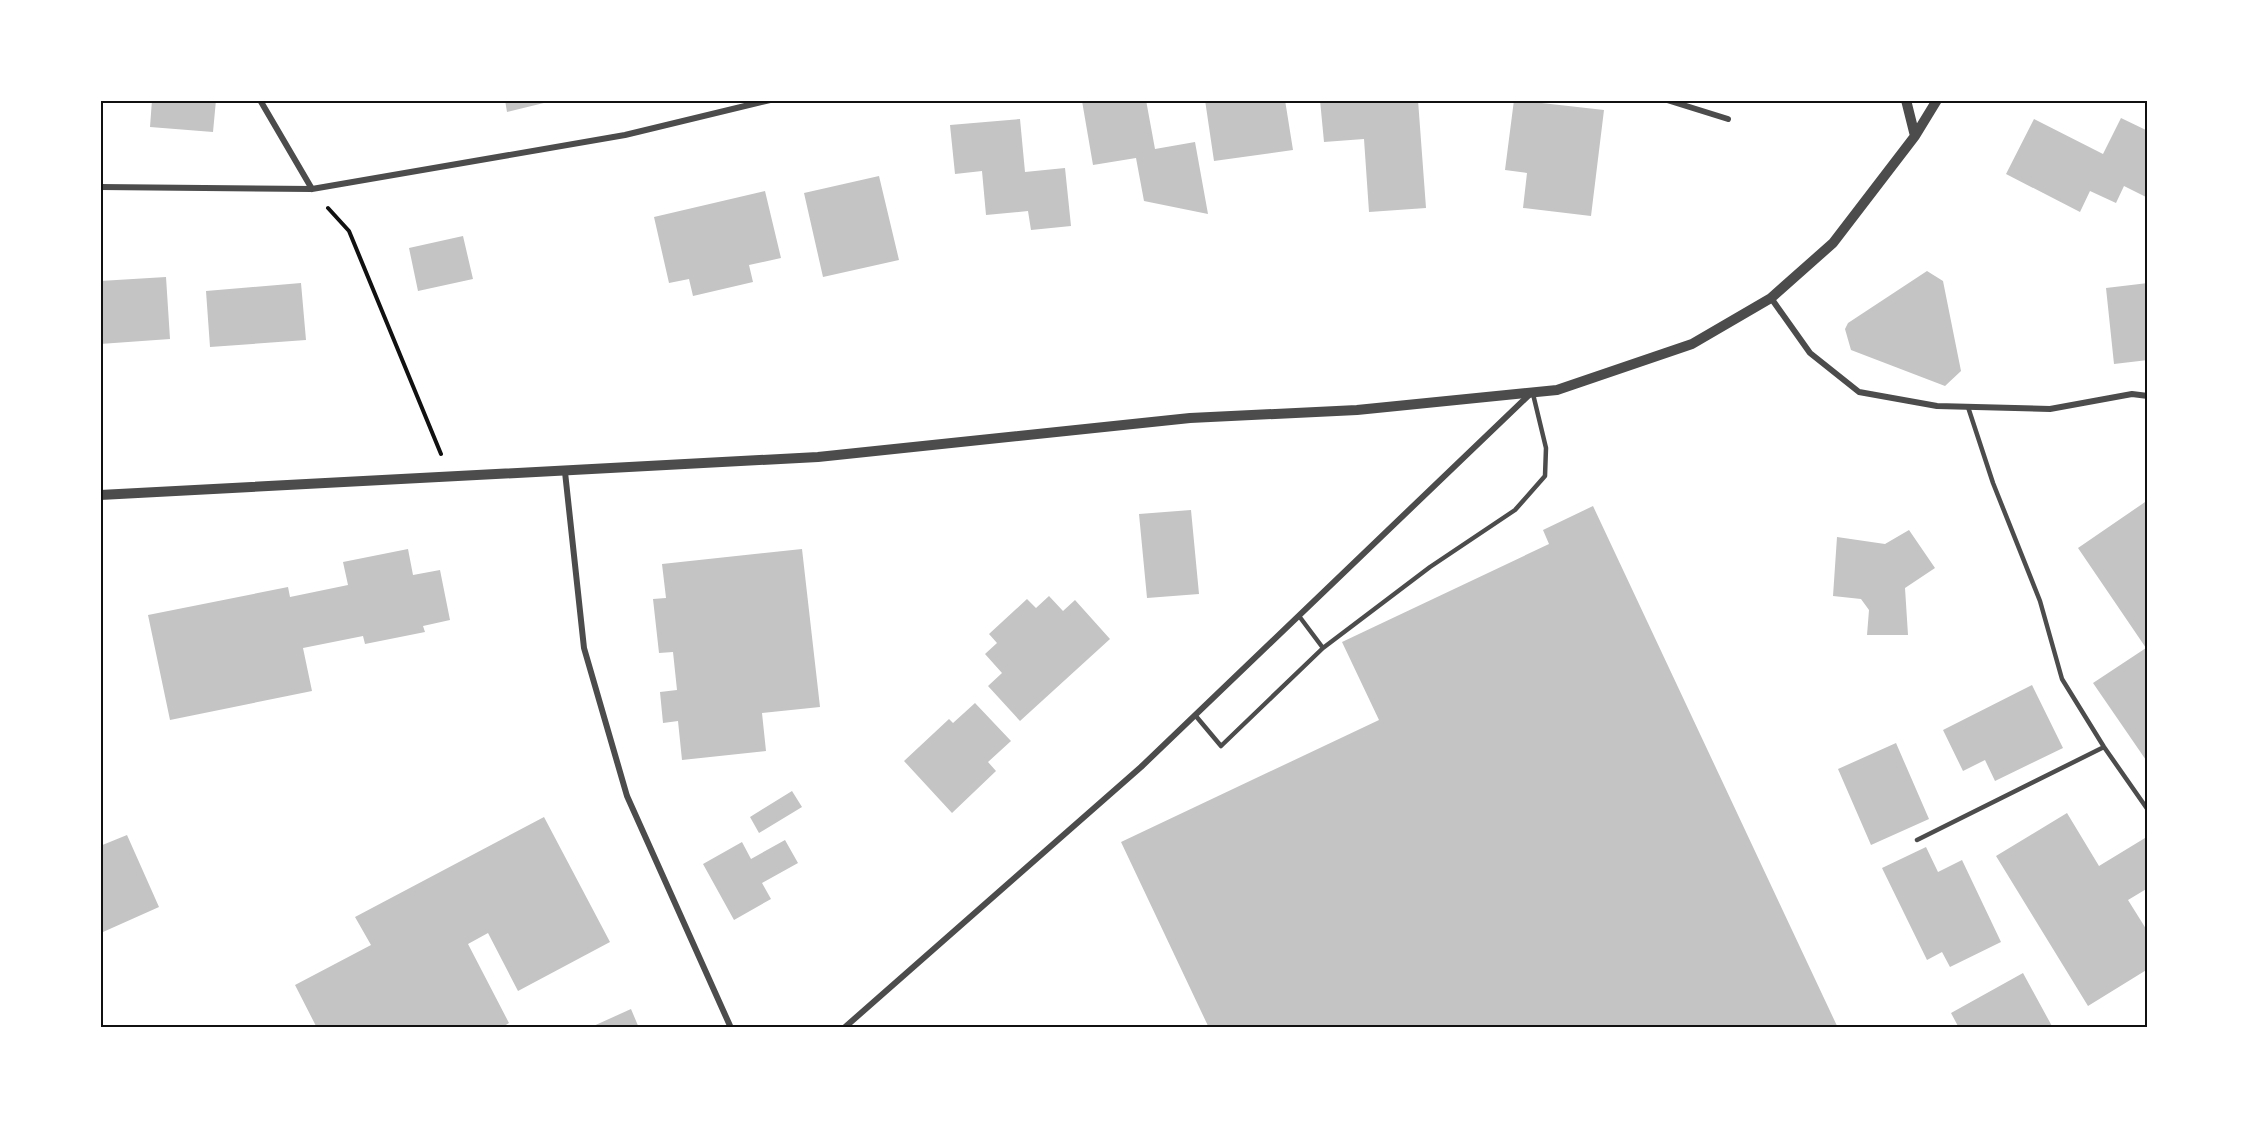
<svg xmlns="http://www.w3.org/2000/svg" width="2248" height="1128" font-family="'Source Sans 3',sans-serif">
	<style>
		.building { fill: #c4c4c4 }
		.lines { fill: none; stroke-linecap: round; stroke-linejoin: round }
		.path { stroke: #111; stroke-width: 4 }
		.service { stroke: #4c4c4c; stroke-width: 4.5 }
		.minor { stroke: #4c4c4c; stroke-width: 6 }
		.tertiary { stroke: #4c4c4c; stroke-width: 10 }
		.neatline { fill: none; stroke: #111; stroke-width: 2 }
	</style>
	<rect width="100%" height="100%" fill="#fff"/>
	<path class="building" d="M152 100H216L213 132 150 127Z
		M505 100H552V101L507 112Z
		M1087 100H1146L1155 149 1195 142 1208 214 1144 201 1136 158 1093 165 1082 101Z
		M1205 100H1285L1293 150 1214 161Z
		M1320 100H1418L1426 208 1369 212 1364 139 1324 142Z
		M1514 100 1604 110 1591 216 1523 208 1527 173 1505 170Z
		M2121 118 2148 131V198L2124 186 2116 203 2090 191 2080 212 2006 174 2034 119 2103 154Z
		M1020 119 1025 172 1065 168 1071 226 1031 230 1028 211 986 215 982 171 955 174 950 125Z
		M879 176 899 260 823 277 804 193Z
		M765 191 781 258 749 265 753 282 693 296 689 279 669 283 654 217Z
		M463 236 473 279 418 291 409 248Z
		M1927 271 1943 281 1961 371 1945 386 1851 350 1845 329 1848 323Z
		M166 277 170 339 100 344V281Z
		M301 283 306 340 210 347 206 291Z
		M2148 283V360L2114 364 2106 288Z
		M2148 500V763L2093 683 2146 648 2078 548Z
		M1593 506 1838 1028H1209L1121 842 1379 720 1342 642 1549 544 1543 530Z
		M1191 510 1199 594 1147 598 1139 514Z
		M1909 530 1935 568 1905 588 1908 635H1867L1869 610 1861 599 1833 596 1837 537 1885 544Z
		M408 549 413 575 440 570 450 620 423 626 425 632 365 644 363 636 303 648 312 691 170 720 148 615 288 587 290 597 348 585 343 562Z
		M802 549 820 707 762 713 766 751 682 760 678 721 663 723 660 692 677 690 673 652 659 653 653 599 666 598 662 564Z
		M1049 596 1063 611 1075 600 1110 639 1020 721 988 686 1002 673 985 654 997 643 989 634 1027 599 1036 608Z
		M2032 685 2063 748 1995 781 1985 760 1963 771 1943 730Z
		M975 703 1011 741 988 762 996 771 952 813 904 761 949 719 953 723Z
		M1896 743 1929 819 1871 845 1838 769Z
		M792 791 802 807 759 833 750 817Z
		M2067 813 2099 866 2145 838 2148 842V888L2128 900 2148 932V969L2088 1006 1996 856Z
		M544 817 610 942 518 991 488 933 468 944 509 1023 501 1028H317L295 985 371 945 355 917Z
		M127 835 159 907 103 932 100 925V846Z
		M785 840 798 863 762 883 771 899 734 920 703 864 742 842 751 859Z
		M1926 847 1938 872 1962 860 2001 942 1950 967 1942 952 1927 960 1882 868Z
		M2023 973 2053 1028H1959L1951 1013Z
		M631 1009 639 1028H589Z"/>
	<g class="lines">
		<path class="path" d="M328 208 349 231 441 454"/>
		<path class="service" d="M1968 407 1993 483 2040 601 2062 679 2104 747 2148 810
			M1299 616 1323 648 1430 567 1515 510 1545 476 1546 448 1533 394
			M1195 715 1221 746 1323 648
			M1917 840 2104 747"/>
		<path class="minor" d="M260 100 312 189
			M1667 100 1728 119
			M100 187 312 189 625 135 770 100
			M1771 298 1810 353 1859 392 1937 406 2050 409 2132 394 2148 396
			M565 472 584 648 627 796 731 1028
			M844 1028 1141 767 1529 395"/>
		<path class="tertiary" d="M1906 100 1915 136
			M100 495 818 457 1190 418 1357 410 1557 390 1692 344 1771 298 1833 243 1915 136 1937 100"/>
	</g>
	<rect width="2248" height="1128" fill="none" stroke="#ffffff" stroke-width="204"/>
	<rect x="102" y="102" width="2044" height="924" class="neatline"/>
</svg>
